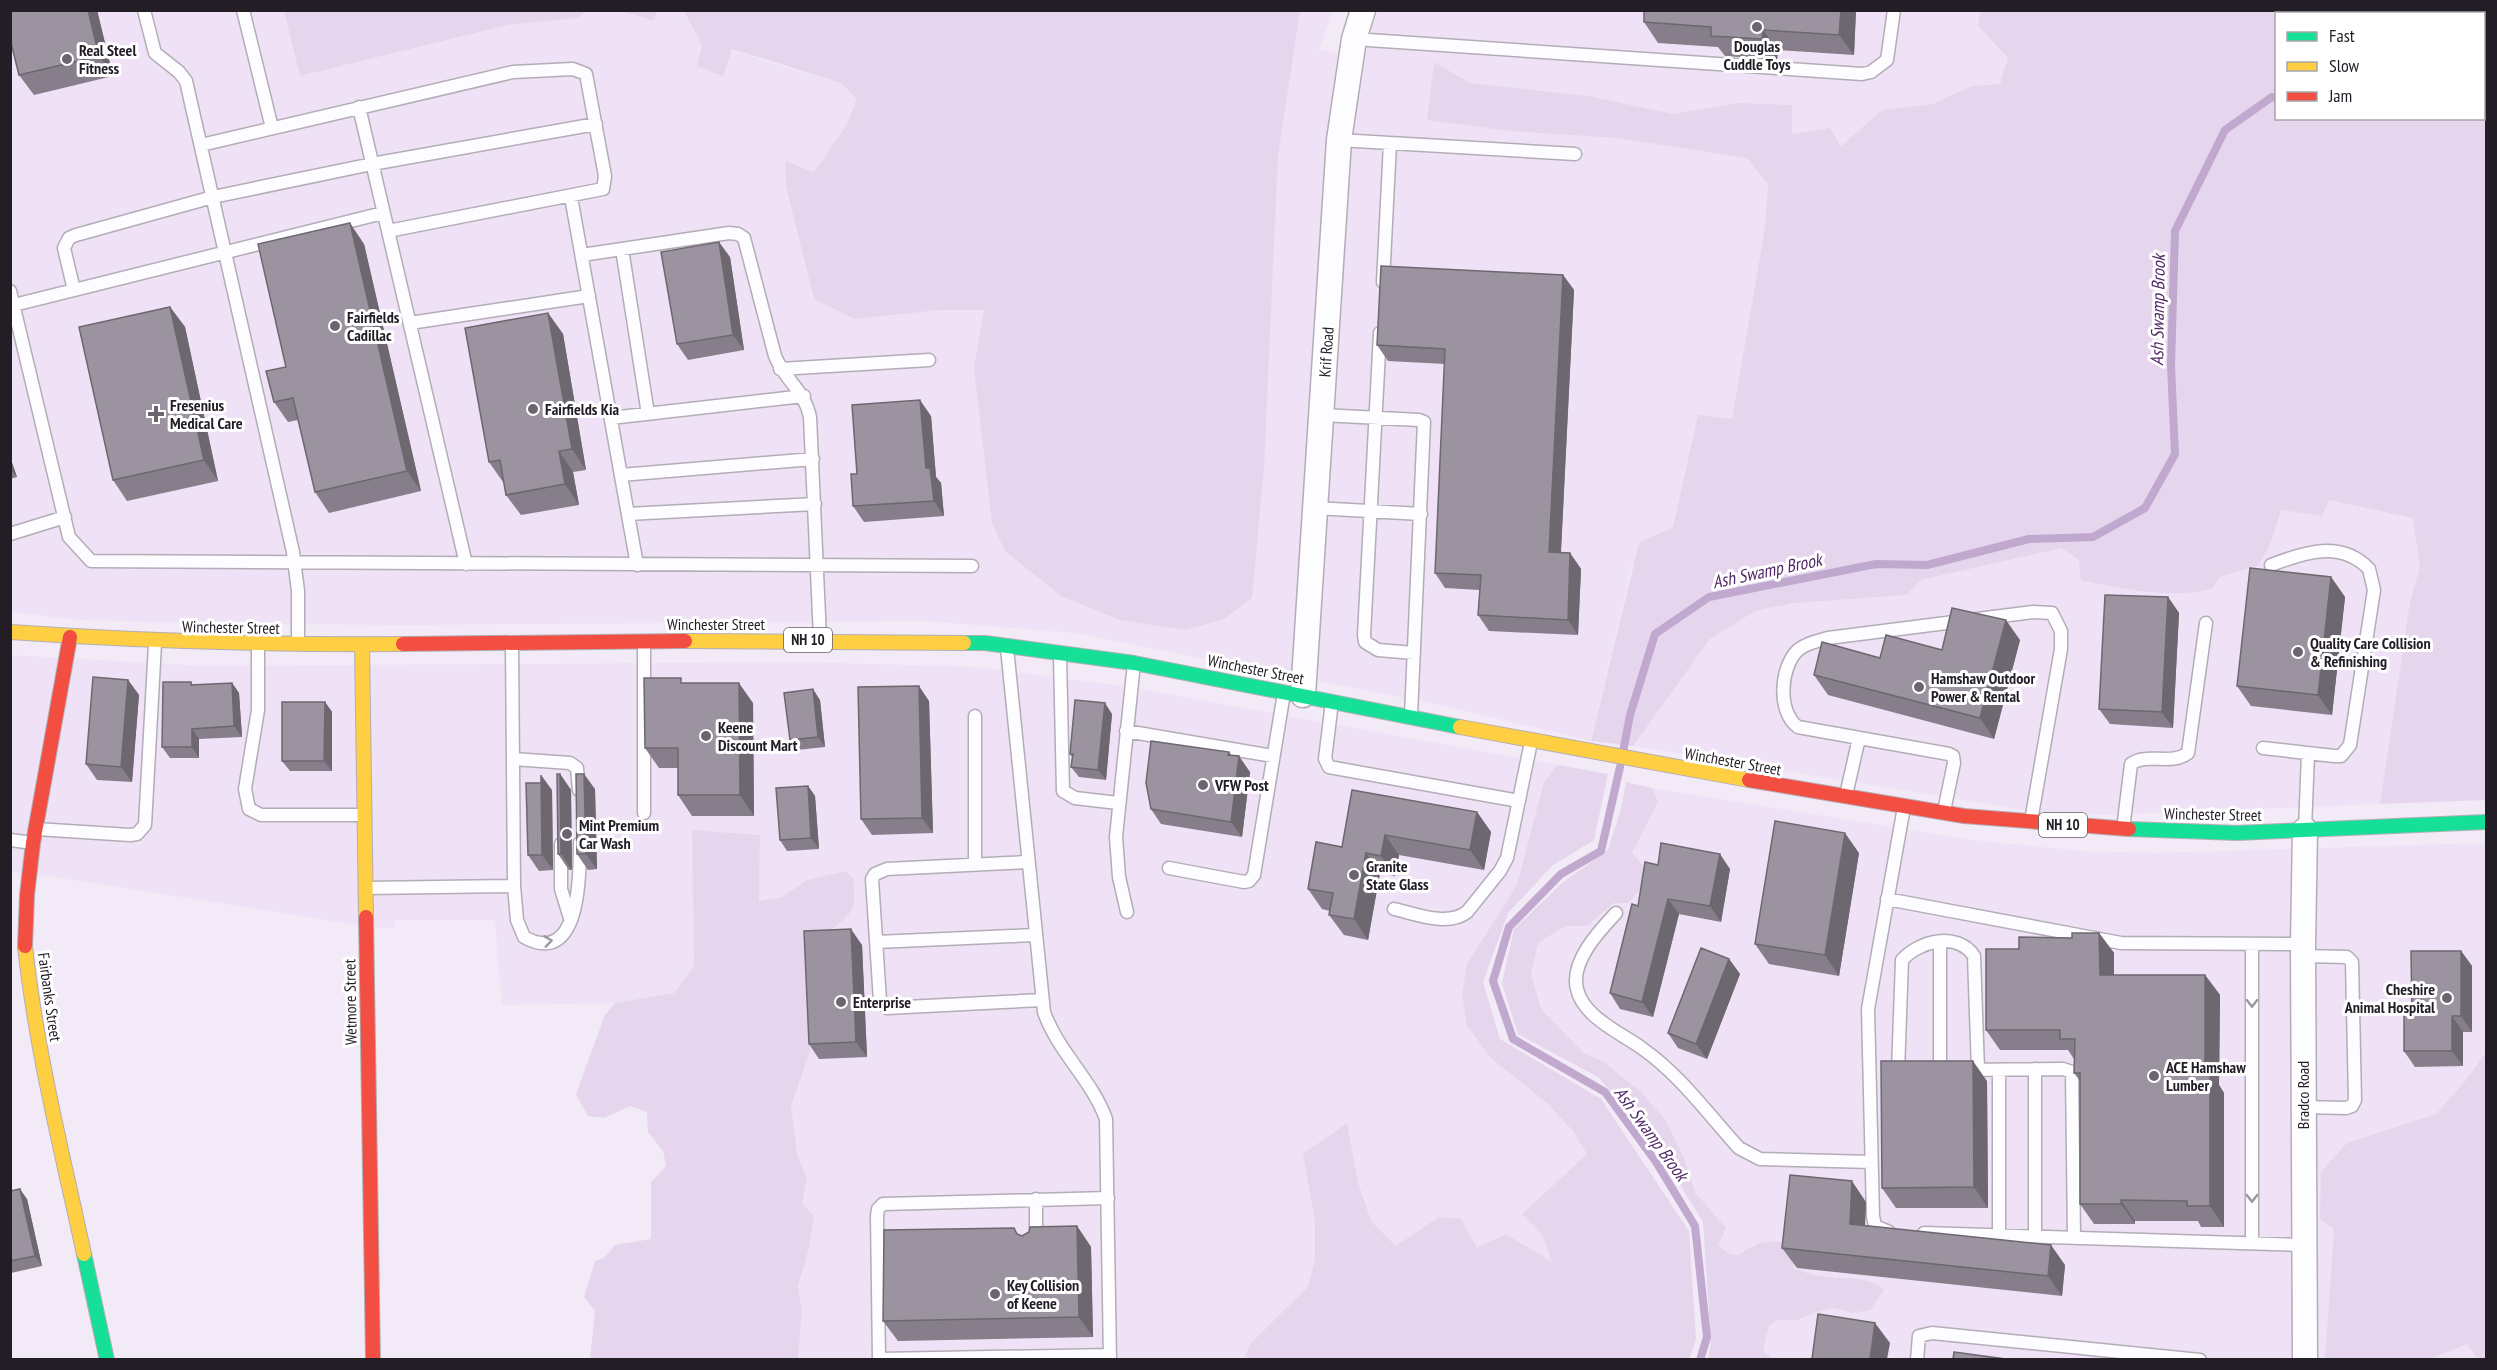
<svg xmlns="http://www.w3.org/2000/svg" width="2497" height="1370" font-family="'PT Sans Narrow',sans-serif">
	<style>
		.built { fill: #efe1f6 }
		.green { fill: #e5d6ee; fill-rule: evenodd }
		.lines { fill: none; stroke-linecap: round; stroke-linejoin: round }
		.stream { stroke: #c0a8ce; stroke-width: 8 }
		.lane-casing { stroke: #b3adb6; stroke-width: 15 }
		.street-casing { stroke: #b3adb6; stroke-width: 27 }
		.fast-casing { stroke: #b3adb6; stroke-width: 16 }
		.slow-casing { stroke: #b3adb6; stroke-width: 16 }
		.jam-casing { stroke: #b3adb6; stroke-width: 16 }
		.lane { stroke: #fdfcfe; stroke-width: 12 }
		.street { stroke: #fdfcfe; stroke-width: 24 }
		.fast { stroke: #16e098; stroke-width: 14 }
		.slow { stroke: #ffcf43; stroke-width: 14 }
		.jam { stroke: #f24e42; stroke-width: 14 }
		.wall { fill: #867e8a }
		.shaded-wall { fill: #6d6770 }
		.building { fill: #9c93a0; stroke: #6d6770; stroke-width: 1.5 }
		.oneway { stroke: #9b989d }
		.poi-dot { fill: #6b656f; stroke: #fff; stroke-width: 2 }
		.labels { text-anchor: middle; stroke-width: 6; stroke-linejoin: round; paint-order: stroke }
		.shield { fill: #fff; stroke: #656267; stroke-width: 1.5 }
		.shield-label { font-size: 15px; font-weight: bold; fill: #231e26 }
		.poi-label { font-size: 16px; font-weight: bold; fill: #231e26; stroke: #fff; text-anchor: start }
		.street-label { font-size: 16px; fill: #231e26; stroke: #fff }
		.water-label { font-size: 18px; font-style: italic; fill: #522967; stroke: #fff }
	</style>
	<rect width="100%" height="100%" fill="#f2eaf6"/>
	<path class="built" d="M1980 10 1978 26 2008 58 2000 84 1971 86 1933 104 1882 110 1841 146 1792 134V106L1737 103 1673 114 1589 96 1470 83 1434 62 1427 120 1510 131 1617 138 1747 158 1768 184 1765 228 1732 420 1698 416 1673 527 1632 565 1591 741 1449 707 1075 633 927 621 409 625 236 624 79 620 11 612V11H284L300 76 508 25 578 18 586 11H620L654 21 657 11H684L702 45 697 66 731 49 771 63 841 83 857 99 846 126 814 172 785 161 786 186 814 299 939 310H983L950 11H1333L1319 50 1365 55 1377 11Z
		M2329 500 2413 518 2418 539 2420 567 2410 602 2380 804 2103 815 2035 812 1633 746 1710 639 1755 611 1921 580 2061 548 2079 560 2212 589 2221 576 2258 566 2281 510 2322 516Z
		M10 655 204 666 803 662 976 667 1123 686 1558 765 1544 782 1518 885 1467 964V1026L1491 1058 1546 1102 1573 1131 1587 1154 1523 1214 1542 1234 1553 1263 1506 1234 1477 1249 1439 1217 1396 1246 1371 1221 1358 1182 1347 1123 1303 1154 1315 1222V1259L1308 1287 1250 1344 1244 1359H798L802 1310 798 1286 809 1248 814 1216 802 1203 807 1179 797 1153 790 1106 811 1048 812 941 856 897 853 878 844 871 807 880 782 897 759 901 760 835 692 830 694 966 674 993 615 1003 502 1005 495 920H395V927L377 928 42 875 11 872Z
		M1652 788 1972 840 2081 851 2156 853 2486 843V1052L2466 1080 2436 1114 2400 1126 2334 1229 2325 1359H1773L1763 1350 1769 1326 1777 1320H1797L1816 1312 1834 1308 1852 1313 1854 1278 1826 1277 1794 1269 1790 1245 1753 1244 1740 1255 1730 1254 1718 1246 1726 1228 1695 1192 1684 1158 1617 1074 1602 1061 1584 1053 1541 1009 1531 974 1538 944 1558 930 1569 926H1587L1614 903 1643 866 1632 853 1658 802Z
		M2467 1344 2478 1359 2431 1360Z"/>
	<path class="green" d="M284 11V10L586 11 578 18 508 25 300 76Z
		M620 11H657L654 21Z
		M684 11H1300L1278 155 1264 467 1252 598 1224 619 1185 630 1120 620 1061 596 1005 551 992 523 974 368 984 310H939L855 319 814 299 786 186 785 161 814 172 846 126 857 99 841 83 732 49 723 76 697 66 702 45Z
		M1980 11H2486V800L2380 804 2410 602 2420 567 2413 518 2329 500 2322 516 2281 510 2269 547 2258 566 2221 576 2212 589C2169 599 2124 589 2081 580L2079 560 2061 548 1921 580 1906 595 1795 603 1755 611 1710 639 1633 746 1591 741 1639 543 1673 527 1698 415 1732 419 1765 228 1768 184 1747 158 1617 138 1510 131 1427 120 1434 62 1470 83 1589 96 1673 114 1737 103 1792 105V134L1830 128 1841 146 1882 110 1933 104 1971 86 2000 84 2008 58 1978 26ZM2276 14H2484V118H2276Z
		M1558 765 1608 774 1594 840 1552 866 1508 913 1483 982 1500 1039 1601 1099 1689 1231 1696 1340 1689 1359H1244L1250 1344 1308 1287 1315 1259V1222L1303 1154 1347 1123 1358 1182 1371 1221 1396 1246 1439 1217 1461 1219 1477 1248 1506 1234 1552 1262 1542 1234 1522 1214 1587 1154 1573 1131 1546 1102 1491 1058 1467 1026 1462 995 1467 964 1517 885 1544 782Z
		M1626 782 1652 788 1658 802 1632 853 1643 866 1646 883 1628 903H1614L1587 926H1569L1558 930 1538 944 1531 974 1541 1009 1584 1053 1602 1061 1639 1090 1665 1119 1684 1158 1695 1192 1726 1228 1718 1246 1730 1254 1739 1255C1755 1242 1770 1237 1790 1245L1794 1269C1805 1272 1817 1276 1828 1277 1847 1279 1869 1276 1884 1290L1870 1310 1852 1313 1834 1308 1816 1312 1797 1320H1777L1769 1326 1763 1350 1773 1359H1708L1711 1342 1703 1222 1674 1175 1638 1122 1598 1077 1518 1034 1502 983 1514 929 1562 883 1608 850 1621 809Z
		M692 830 760 835 759 901 782 897 807 880 845 871 853 878C857 907 854 913 830 930L811 1011V1048L791 1106 797 1153 807 1179 802 1203 814 1216 809 1248 798 1286 802 1310 798 1359H590L595 1311 584 1297 595 1261 604 1258 615 1245 651 1239V1182L666 1166 663 1151 648 1132 647 1112 630 1106 604 1118 588 1116 576 1094 605 1015 615 1003 674 993 694 966Z
		M2486 1052V1359H2478L2467 1344 2431 1359H2325L2334 1229 2320 1219 2321 1172 2347 1143 2436 1114 2466 1080Z"/>
	<g class="lines">
		<path class="stream" d="M2425 14V10
			M1623 752 1630 715 1655 634 1709 597 1876 564 1927 565 2029 539 2093 537 2145 508 2175 454 2171 365 2175 231 2225 130 2272 97 2276 98
			M1620 767 1601 851 1561 874 1509 927 1493 981 1513 1039 1605 1092 1656 1162 1695 1226 1707 1337 1700 1360"/>
		<defs>
			<path id="lane" d="M144 10 155 53 179 72 186 81 293 552 298 591V644
				M243 10 272 128
				M1354 39 1862 74 1871 72 1887 60 1894 10
				M359 107 466 564
				M1339 140 1575 154
				M201 145 513 72 573 69 586 74 605 176 603 189 388 231
				M571 197 637 565
				M622 249 648 414
				M582 255 729 233 738 234 744 238 775 356C785 381 804 389 810 417L820 638
				M1383 282 1390 143
				M74 290 64 248 69 238 76 235 213 197 372 164 596 124
				M10 291 69 537 91 561 972 566
				M14 305 383 213
				M410 323 589 296
				M1380 333 1364 635 1365 642 1378 650 1414 653
				M780 369 929 360
				M1322 415 1419 420 1424 422 1411 715
				M611 418 804 396
				M621 475 813 459
				M1315 508 1421 514
				M628 514 815 504
				M10 534 65 517
				M644 643V813
				M258 646V710L245 789 249 809 261 815H362
				M1007 648 1044 1012C1058 1052 1092 1080 1106 1119L1110 1360
				M1060 656 1063 791 1075 798 1118 803
				M1332 702 1325 759 1329 767 1519 801
				M975 716V864
				M1126 731 1273 756
				M2263 748 2334 756H2341L2350 745 2374 590 2369 569C2341 540 2305 552 2271 565
				M513 759 570 763 577 768 579 790
				M1846 795 1859 738
				M1944 811 1954 763 1953 756 1949 754 1798 727C1777 712 1780 667 1798 650 1806 643 1818 641 1828 638L2033 612 2052 613 2061 631V649L2031 821
				M36 829 130 835 137 834 145 825 155 644
				M2123 829 2131 764C2147 752 2171 766 2188 753L2206 623
				M2305 830 2308 753
				M10 840 33 843
				M561 844V889L570 918
				M1028 862 887 869 875 874 872 879 880 1001 887 1008 1042 1000
				M1169 868 1244 882 1249 881 1254 875 1284 693
				M514 886 517 920 524 937C580 968 580 876 580 843
				M366 888 514 886 512 644
				M1887 899 2121 943 2303 944
				M1394 909C1416 914 1448 927 1467 912L1500 871 1507 858 1531 742
				M1127 912 1119 877 1116 837 1134 663
				M1616 913C1599 931 1570 962 1577 989 1583 1017 1621 1033 1643 1049 1680 1075 1709 1115 1739 1148L1760 1159 1871 1162
				M876 942 1035 935
				M2303 956 2347 957 2352 962 2355 1100 2352 1106 2346 1108 2303 1107
				M2035 1069V1236
				M1940 1070V942
				M1963 1070 2063 1069 2072 1072 2074 1238
				M1898 1071 1902 960C1919 941 1957 931 1974 956L1978 1070
				M1036 1199V1244
				M1889 1232 1875 1226 1873 1216 1868 1009 1904 807
				M1924 1233 2305 1245
				M1999 1235V1070
				M2252 1243V944
				M879 1359 1110 1355
				M879 1360 877 1216 878 1209 883 1204 1108 1198
				M1917 1360 1919 1336 1932 1333 2200 1360"/>
			<path id="street" d="M1303 695 1339 140 1354 39 1363 10
				M2305 1360 2303 944 2305 830"/>
			<path id="fast" d="M964 643H985L1134 663 1460 727
				M2129 829 2237 833 2486 822
				M84 1254 107 1360"/>
			<path id="slow" d="M10 632C141 641 271 645 403 644
				M685 641 964 643
				M362 644 366 917
				M1460 727 1749 780
				M25 946C36 1050 62 1152 84 1254"/>
			<path id="jam" d="M403 644 685 641
				M1749 780 1964 816 2129 829
				M366 917 373 1360
				M25 946 27 895 33 843 70 637"/>
		</defs>
		<use href="#lane" class="lane-casing"/>
		<use href="#street" class="street-casing"/>
		<use href="#fast" class="fast-casing"/>
		<use href="#slow" class="slow-casing"/>
		<use href="#jam" class="jam-casing"/>
		<use href="#lane" class="lane"/>
		<use href="#street" class="street"/>
		<use href="#fast" class="fast"/>
		<use href="#slow" class="slow"/>
		<use href="#jam" class="jam"/>
	</g>
	<path class="wall" d="M10 10H97L113 76 34 95 19 75Z
		M1644 10H1856L1854 55 1778 50 1777 60 1725 56 1718 47 1658 43 1644 22Z
		M364 244 421 491 329 513 315 492 298 420 288 422 274 402 286 367Z
		M730 257 744 350 688 360 677 344Z
		M1563 275 1574 290 1561 553H1570L1581 569 1578 635 1489 631 1478 615 1480 590 1445 588 1435 573 1445 364 1388 361 1377 345Z
		M170 307 185 327 218 481 127 501 113 480Z
		M548 313 563 334 586 470 573 472 579 505 521 515 506 495 504 482H503L489 462Z
		M931 416 936 477 941 483 944 516 864 522 853 506 857 474Z
		M10 457 17 477 10 479Z
		M2331 577 2345 597 2332 715 2251 706 2237 686Z
		M2168 597 2179 613 2173 728 2110 724 2099 709Z
		M2020 640 1994 739 1828 695 1814 675 1880 658Z
		M128 680 139 695 132 782 97 780 86 764Z
		M191 682 193 685 232 683 239 693 242 737 199 739V758H170L162 747Z
		M684 683 753 703 754 816H692L678 795V768H659L645 748Z
		M820 700 825 747 797 750 790 740Z
		M929 701 933 833 872 835 861 819Z
		M325 702 332 712V771H290L282 761Z
		M1112 714 1106 780 1079 777 1071 767 1072 757 1070 754Z
		M1229 752 1231 755 1250 772 1242 837 1161 824 1151 809Z
		M560 774 571 790 572 870H569L558 854Z
		M808 786 815 796 819 849 787 851 780 840Z
		M595 789 597 869 588 870 577 854Z
		M552 790 553 870 539 871 528 855Z
		M1352 790 1477 812 1491 832 1484 870 1399 855 1395 876 1380 873 1368 940 1344 935 1329 915 1330 911 1322 909 1308 889 1342 847Z
		M1859 853 1839 976 1769 964 1755 944Z
		M1658 865 1730 869 1721 922 1679 914 1653 1017 1620 1009 1610 993 1638 906Z
		M2099 933 2114 953V975H2205L2220 995 2219 1085 2224 1093V1227H2201L2198 1221H2135V1224H2094L2080 1204V1081L2074 1073V1059L2068 1050H2000L1986 1030 2019 949 2072 938Z
		M862 945 867 1057 819 1059 809 1044Z
		M2461 951 2472 966V1032H2463V1066L2415 1067 2404 1051 2412 1015Z
		M1729 959 1740 974 1707 1059 1678 1048 1668 1033Z
		M1987 1081 1988 1208H1896L1882 1188Z
		M10 1191 27 1199 42 1266 11 1273Z
		M1866 1202 1865 1225 2065 1265 2062 1296 1797 1268 1782 1248Z
		M1077 1226 1091 1247 1093 1337 898 1341 883 1321 1014 1228 1018 1235 1022 1236Z"/>
	<path class="shaded-wall" d="M88 10H97L113 76 99 56Z
		M1841 10H1856L1854 55 1839 35Z
		M1763 30 1778 50 1777 60 1762 39Z
		M350 223 364 244 421 491 407 471Z
		M719 242 730 257 744 350 733 335Z
		M1563 275 1574 290 1560 568 1549 552Z
		M170 307 185 327 218 481 204 460Z
		M548 313 563 334 586 470 572 449Z
		M920 400 931 416 936 477 941 483 944 516 934 501 926 468Z
		M559 451 573 472 579 505 565 484Z
		M10 457 17 477 10 469Z
		M1570 553 1581 569 1578 635 1568 620Z
		M2331 577 2345 597 2332 715 2318 695Z
		M2168 597 2179 613 2173 728 2162 712Z
		M2006 620 2020 640 1994 739 1980 718Z
		M128 680 139 695 132 782 121 767Z
		M232 683 239 693 242 737 234 726Z
		M739 683 753 703 754 816 740 795Z
		M919 686 929 701 933 833 922 818Z
		M813 689 820 700 825 747 818 737Z
		M325 702 332 712V771L324 761Z
		M1105 703 1112 714 1106 780 1098 770Z
		M192 729 199 739V758L192 747Z
		M1229 752 1238 765 1239 756 1250 772 1242 837 1231 822Z
		M560 774 571 790 572 870 561 854Z
		M584 774 595 789 597 869 586 854Z
		M541 775 552 790 553 870 542 855Z
		M808 786 815 796 819 849 811 838Z
		M1477 812 1491 832 1484 870 1470 850Z
		M1845 833 1859 853 1839 976 1825 955Z
		M1385 835 1399 855 1395 876 1381 856Z
		M1366 853 1380 873 1368 940 1354 919Z
		M1720 854 1730 869 1721 922 1710 906Z
		M1668 899 1679 914 1653 1017 1642 1002Z
		M851 929 862 945 867 1057 856 1042Z
		M2099 933 2114 953V995L2100 975Z
		M2461 951 2472 966V1032L2461 1016Z
		M1729 959 1740 974 1707 1059 1696 1044Z
		M2205 975 2220 995 2219 1085 2224 1093V1227L2210 1206 2205 1072Z
		M2452 1016 2463 1032V1066L2452 1051Z
		M1973 1061 1987 1081 1988 1208 1974 1187Z
		M1852 1181 1866 1202 1864 1244 1850 1224Z
		M20 1189 27 1199 42 1266 35 1256Z
		M2121 1200 2135 1221V1224L2121 1204Z
		M1077 1226 1091 1247 1093 1337 1079 1317Z
		M2051 1245 2065 1265 2062 1296 2048 1276Z
		M1875 1323 1890 1343 1887 1359H1870Z"/>
	<path class="building" d="M10 10H88L99 56 19 75 10 39Z
		M1644 10H1841L1839 35 1763 30 1762 39 1711 36V27L1644 22Z
		M350 223 407 471 315 492 293 398 274 402 266 371 286 367 258 244Z
		M719 242 733 335 677 344 661 252Z
		M1381 266 1563 275 1549 552 1570 553 1568 620 1478 615 1481 575 1435 573 1445 349 1377 345Z
		M170 307 204 460 113 480 79 327Z
		M548 313 572 449 559 451 565 484 506 495 500 460 489 462 465 328Z
		M920 400 926 468H930L934 501 853 506 851 474H857L852 405Z
		M2250 568 2331 577 2318 695 2237 686Z
		M2105 595 2168 597 2162 712 2099 709Z
		M1952 608 2006 620 1980 718 1814 675 1822 642 1880 658 1886 635 1942 650Z
		M93 677 128 680 121 767 86 764Z
		M644 678H681V683H739L740 795H678V748H645Z
		M163 682H191V685L232 683 234 726 192 729V747H162Z
		M919 686 922 818 861 819 858 687Z
		M813 689 818 737 790 740 784 693Z
		M1075 700 1105 703 1098 770 1071 767 1073 754H1070Z
		M282 702H325L324 761H282Z
		M1151 741 1229 752 1228 755 1239 756 1231 822 1151 809 1146 783Z
		M557 774H560L561 854H558Z
		M576 774H584L586 854H577Z
		M541 775 542 855H528L526 783H541Z
		M808 786 811 838 780 840 776 788Z
		M1352 790 1477 812 1470 850 1385 835 1381 856 1366 853 1354 919 1329 915 1333 893 1308 889 1316 842 1342 847Z
		M1775 821 1845 833 1825 955 1755 944Z
		M1661 843 1720 854 1710 906 1668 899 1642 1002 1610 993 1632 904 1638 906 1645 862 1658 865Z
		M851 929 856 1042 809 1044 804 931Z
		M2072 933H2099L2100 975H2205V1072H2210V1206H2187V1201L2121 1200V1204H2080V1073H2074L2075 1039H2060V1030H1986V949H2019V937L2072 938Z
		M1701 948 1729 959 1696 1044 1668 1033Z
		M2411 951H2461V1016H2452V1051H2404V1015H2412Z
		M1881 1061H1973L1974 1187 1882 1188Z
		M1790 1175 1852 1181 1850 1224 2051 1245 2048 1276 1782 1248Z
		M20 1189 35 1256 10 1261V1191Z
		M1077 1226 1079 1317 883 1321 884 1230 1014 1228 1017 1234 1022 1236 1029 1232 1030 1227Z
		M1818 1314 1875 1323 1870 1359H1812Z
		M1954 1352 2006 1359H1953Z"/>
	<defs><path id="oneway-chevron" d="M-2-3.5L2.5 0L-2 3.5" fill="none" stroke-width="1.6" stroke-linecap="round" stroke-linejoin="round" transform="scale(1.5)"/></defs>
	<g class="oneway">
		<use href="#oneway-chevron" transform="translate(548 941) rotate(-8)"/>
		<use href="#oneway-chevron" transform="translate(2252 1003) rotate(90)"/>
		<use href="#oneway-chevron" transform="translate(2252 1198) rotate(90)"/>
	</g>
	<g class="poi-dot">
		<circle cx="1757" cy="27" r="6"/>
		<circle cx="67" cy="59" r="6"/>
		<circle cx="335" cy="326" r="6"/>
		<circle cx="533" cy="409" r="6"/>
		<path d="M153 405h6v6h6v6h-6v6h-6v-6h-6v-6h6z"/>
		<circle cx="2298" cy="652" r="6"/>
		<circle cx="1919" cy="687" r="6"/>
		<circle cx="706" cy="736" r="6"/>
		<circle cx="1203" cy="785" r="6"/>
		<circle cx="567" cy="834" r="6"/>
		<circle cx="1354" cy="875" r="6"/>
		<circle cx="2447" cy="998" r="6"/>
		<circle cx="841" cy="1002" r="6"/>
		<circle cx="2154" cy="1076" r="6"/>
		<circle cx="995" cy="1294" r="6"/>
	</g>
	<g class="labels">
		<g class="shield">
			<rect x="784" y="628" width="48" height="24" rx="4.5"/>
			<rect x="2039" y="813" width="48" height="24" rx="4.5"/>
		</g>
		<g class="shield-label">
			<text x="808" y="645">NH 10</text>
			<text x="2063" y="830">NH 10</text>
		</g>
		<g class="poi-label">
			<text x="1757" y="52" text-anchor="middle">Douglas<tspan x="1757" dy="18">Cuddle Toys</tspan></text>
			<text x="79" y="56">Real Steel<tspan x="79" dy="18">Fitness</tspan></text>
			<text x="347" y="323">Fairfields<tspan x="347" dy="18">Cadillac</tspan></text>
			<text x="170" y="411">Fresenius<tspan x="170" dy="18">Medical Care</tspan></text>
			<text x="545" y="415">Fairfields Kia</text>
			<text x="2310" y="649">Quality Care Collision<tspan x="2310" dy="18">&amp; Refinishing</tspan></text>
			<text x="1931" y="684">Hamshaw Outdoor<tspan x="1931" dy="18">Power &amp; Rental</tspan></text>
			<text x="718" y="733">Keene<tspan x="718" dy="18">Discount Mart</tspan></text>
			<text x="1215" y="791">VFW Post</text>
			<text x="579" y="831">Mint Premium<tspan x="579" dy="18">Car Wash</tspan></text>
			<text x="1366" y="872">Granite<tspan x="1366" dy="18">State Glass</tspan></text>
			<text x="2435" y="995" text-anchor="end">Cheshire<tspan x="2435" dy="18">Animal Hospital</tspan></text>
			<text x="853" y="1008">Enterprise</text>
			<text x="2166" y="1073">ACE Hamshaw<tspan x="2166" dy="18">Lumber</tspan></text>
			<text x="1007" y="1291">Key Collision<tspan x="1007" dy="18">of Keene</tspan></text>
		</g>
		<g class="street-label">
			<text transform="translate(1326 352) rotate(-86)" y="6">Krif Road</text>
			<text x="716" y="630">Winchester Street</text>
			<text transform="translate(231 627) rotate(1)" y="6">Winchester Street</text>
			<text transform="translate(1256 669) rotate(11)" y="6">Winchester Street</text>
			<text transform="translate(1733 761) rotate(10)" y="6">Winchester Street</text>
			<text transform="translate(2213 814) rotate(1)" y="6">Winchester Street</text>
			<text transform="translate(50 997) rotate(82)" y="6">Fairbanks Street</text>
			<text transform="translate(350 1002) rotate(-91)" y="6">Wetmore Street</text>
			<text transform="translate(2303 1095) rotate(-90)" y="6">Bradco Road</text>
		</g>
		<g class="water-label">
			<text transform="translate(2158 310) rotate(-89)" y="6">Ash Swamp Brook</text>
			<text transform="translate(1767 571) rotate(-12)" y="6">Ash Swamp Brook</text>
			<text transform="translate(1651 1134) rotate(54)" y="6">Ash Swamp Brook</text>
		</g>
	</g>
	<rect width="2497" height="1370" fill="none" stroke="#231e26" stroke-width="24"/>
	<rect x="2275" y="12" width="210" height="108" fill="#ffffff" stroke="#a7a5a8" stroke-width="1.5"/>
	<rect x="2287" y="32" width="30" height="9" fill="#16e098" stroke="#a7a5a8" stroke-width="1.5"/>
	<text x="2329" y="42" font-size="18" fill="#231e26">Fast</text>
	<rect x="2287" y="62" width="30" height="9" fill="#ffcf43" stroke="#a7a5a8" stroke-width="1.5"/>
	<text x="2329" y="72" font-size="18" fill="#231e26">Slow</text>
	<rect x="2287" y="92" width="30" height="9" fill="#f24e42" stroke="#a7a5a8" stroke-width="1.5"/>
	<text x="2329" y="102" font-size="18" fill="#231e26">Jam</text>
</svg>
